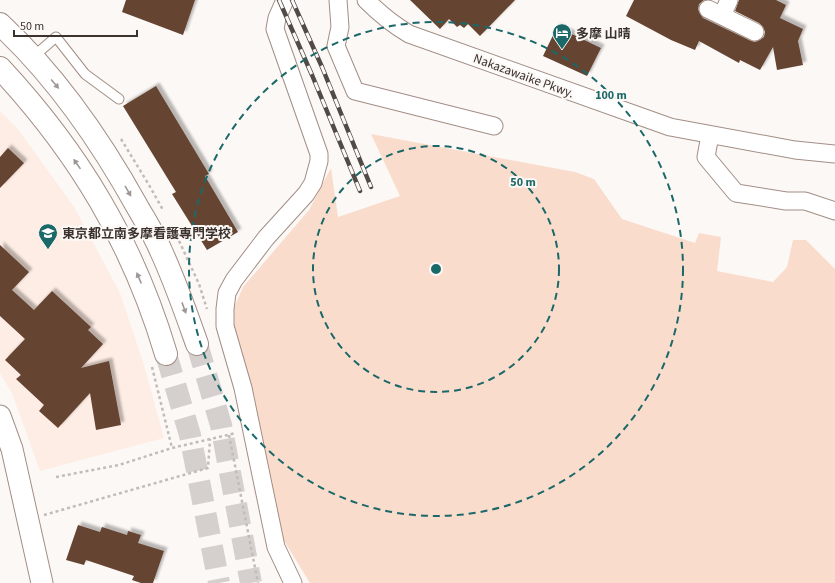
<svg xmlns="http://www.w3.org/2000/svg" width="835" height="583" font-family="'Source Sans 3','Noto Sans JP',sans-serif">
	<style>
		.built { fill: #feede4 }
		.green { fill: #fadccd }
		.building { fill: #654433; filter: url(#shadow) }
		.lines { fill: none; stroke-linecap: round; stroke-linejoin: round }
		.secondary-tunnel { stroke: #d5d0ce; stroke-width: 22; stroke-dasharray: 22 11; stroke-linecap: butt }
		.service-casing { stroke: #a28e85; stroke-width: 11 }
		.minor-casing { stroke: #a28e85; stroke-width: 19 }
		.tertiary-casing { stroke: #a28e85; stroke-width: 23 }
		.secondary-casing { stroke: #a28e85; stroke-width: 24 }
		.path { stroke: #c2bcb9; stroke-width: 2.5; stroke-dasharray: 3 3; stroke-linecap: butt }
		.service { stroke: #fff; stroke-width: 9 }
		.minor { stroke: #fff; stroke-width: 17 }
		.tertiary { stroke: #fff; stroke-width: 21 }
		.secondary { stroke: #fff; stroke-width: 22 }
		.rail-casing { stroke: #524a46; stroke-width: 4.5 }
		.rail { stroke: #fcf8f6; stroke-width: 3; stroke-dasharray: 9; stroke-linecap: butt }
		.oneway { fill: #9d9896 }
		.ring { fill: none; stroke: #1b6868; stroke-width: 2; stroke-dasharray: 7 5 }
		.labels { text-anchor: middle; stroke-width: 4; stroke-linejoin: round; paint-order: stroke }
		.poi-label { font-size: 13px; font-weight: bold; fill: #3b322e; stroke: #fcf8f6; text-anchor: start }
		.street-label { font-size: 13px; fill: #3b322e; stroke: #fcf8f6 }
		.centre { fill: #1b6868; stroke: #fcf8f6; stroke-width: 2 }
		.ring-label { font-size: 12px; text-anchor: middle; font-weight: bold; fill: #1b6868; stroke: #fcf8f6; stroke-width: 4; stroke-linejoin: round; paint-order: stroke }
	</style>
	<defs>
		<filter id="shadow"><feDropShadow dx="3.5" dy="-3.5" stdDeviation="1" flood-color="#0004"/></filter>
	</defs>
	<rect width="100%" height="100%" fill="#fcf8f6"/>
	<path class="built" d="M0 111 18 129 74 207 120 293 143 362 164 438 40 471 12 393 0 373Z"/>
	<path class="green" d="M371 134 575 172 594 179 622 219 695 243 699 233 721 237 717 271 773 282 787 267 793 240H806L835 269V583H310L283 539 232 329 234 308 243 287 309 210 331 168 338 217 400 196Z"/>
	<path class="building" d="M126 0H195L183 35 122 12Z
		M410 0H515L480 36 468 24 464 28 460 25 457 27 449 19 440 29Z
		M634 0H704L699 4 698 9 700 14 703 18 751 41 755 42 760 40 764 37 765 32 763 27 759 23 735 11 739 0H776L786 5 780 18 803 29 798 41 803 65 777 70 773 47 760 70 740 60 739 63 699 41 695 50 671 40 626 16Z
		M557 27 601 48 587 76 543 56Z
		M156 86 209 174 205 176 238 232 207 250 172 194 176 192 123 106Z
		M8 148 24 163 0 188V157Z
		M0 245 29 272 12 290 34 310 52 291 91 327 88 330 103 344 81 368 109 361 121 425 96 430 90 393 58 428 39 411 44 405 16 379 21 375 5 360 25 339 0 316Z
		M78 525 100 532 102 527 127 535 128 531 141 535 138 543 164 551 153 583H141L132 580 134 576 86 560 84 565 66 560Z"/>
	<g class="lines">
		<path class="secondary-tunnel" d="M197 344 221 425 251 583
			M166 354 190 435 219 583"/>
		<defs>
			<path id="service" d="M33 57 56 37 85 74 119 99"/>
			<path id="minor" d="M285 0 277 18 275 29 319 154V161L313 183 306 194 266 238 234 280 227 293 225 309V326L243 388 276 547 293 583
				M338 0 340 27 336 46 355 91 494 126
				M366 0C379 13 392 24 409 34L670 127 795 150 835 154
				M708 9 755 32
				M722 16 729 0
				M710 135 706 157 736 193 786 201H805L835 211"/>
			<path id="tertiary" d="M0 416 12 449 42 583"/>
			<path id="secondary" d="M0 24C56 76 101 141 138 208 146 222 155 236 161 251 175 281 186 313 197 344
				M0 68C79 153 133 243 166 354"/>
		</defs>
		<use href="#service" class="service-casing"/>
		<use href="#minor" class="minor-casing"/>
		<use href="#tertiary" class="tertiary-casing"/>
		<use href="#secondary" class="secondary-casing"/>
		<path class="path" d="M121 139 149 185 163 210
			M174 230 199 284 207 309
			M152 367 172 448
			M229 435 258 583
			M56 477 119 465 172 448 236 433
			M44 515 208 468 210 439"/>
		<use href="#service" class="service"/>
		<use href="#minor" class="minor"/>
		<use href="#tertiary" class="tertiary"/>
		<use href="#secondary" class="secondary"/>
		<defs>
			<path id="rail" d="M279 0 312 75 360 191
				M292 0 322 67 371 187"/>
		</defs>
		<use href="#rail" class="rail-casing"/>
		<use href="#rail" class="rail"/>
	</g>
	<defs><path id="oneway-solid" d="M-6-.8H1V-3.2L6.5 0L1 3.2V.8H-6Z"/></defs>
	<g class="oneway">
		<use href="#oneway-solid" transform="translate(55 84) rotate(50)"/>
		<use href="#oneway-solid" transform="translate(77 164) rotate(-125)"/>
		<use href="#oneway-solid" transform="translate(128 191) rotate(60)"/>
		<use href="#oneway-solid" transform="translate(139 278) rotate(-113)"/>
		<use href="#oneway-solid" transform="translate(184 308) rotate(70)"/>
	</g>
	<g class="ring">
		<circle cx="436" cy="269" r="123"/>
		<circle cx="436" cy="269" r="247"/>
	</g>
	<defs>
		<symbol id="hotel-pin" viewBox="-11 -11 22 30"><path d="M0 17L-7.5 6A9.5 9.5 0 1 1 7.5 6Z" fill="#1b6868" stroke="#fcf8f6"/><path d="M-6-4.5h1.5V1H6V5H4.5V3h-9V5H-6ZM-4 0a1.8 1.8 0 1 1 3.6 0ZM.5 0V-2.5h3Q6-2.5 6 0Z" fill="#fff"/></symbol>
		<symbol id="university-pin" viewBox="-11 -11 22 30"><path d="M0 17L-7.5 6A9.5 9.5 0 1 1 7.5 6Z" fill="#1b6868" stroke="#fcf8f6"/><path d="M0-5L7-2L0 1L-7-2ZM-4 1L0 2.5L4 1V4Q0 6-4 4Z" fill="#fff"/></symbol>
	</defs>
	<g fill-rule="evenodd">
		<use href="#hotel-pin" x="551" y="22" width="22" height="30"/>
		<use href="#university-pin" x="37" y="222" width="22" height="30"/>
	</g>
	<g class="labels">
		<g class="poi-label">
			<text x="576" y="38">多摩 山晴</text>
			<text x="62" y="238">東京都立南多摩看護専門学校</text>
		</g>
		<g class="street-label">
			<text transform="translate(524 75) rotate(20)" y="5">Nakazawaike Pkwy.</text>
		</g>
	</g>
	<circle cx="436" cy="269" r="6" class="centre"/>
	<g class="ring-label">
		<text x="611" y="99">100 m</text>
		<text x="523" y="186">50 m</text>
	</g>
	<path d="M14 30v6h123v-6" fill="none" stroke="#3b322e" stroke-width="2"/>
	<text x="20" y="30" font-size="12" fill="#3b322e" stroke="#fcf8f6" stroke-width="3" paint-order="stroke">50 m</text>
</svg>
